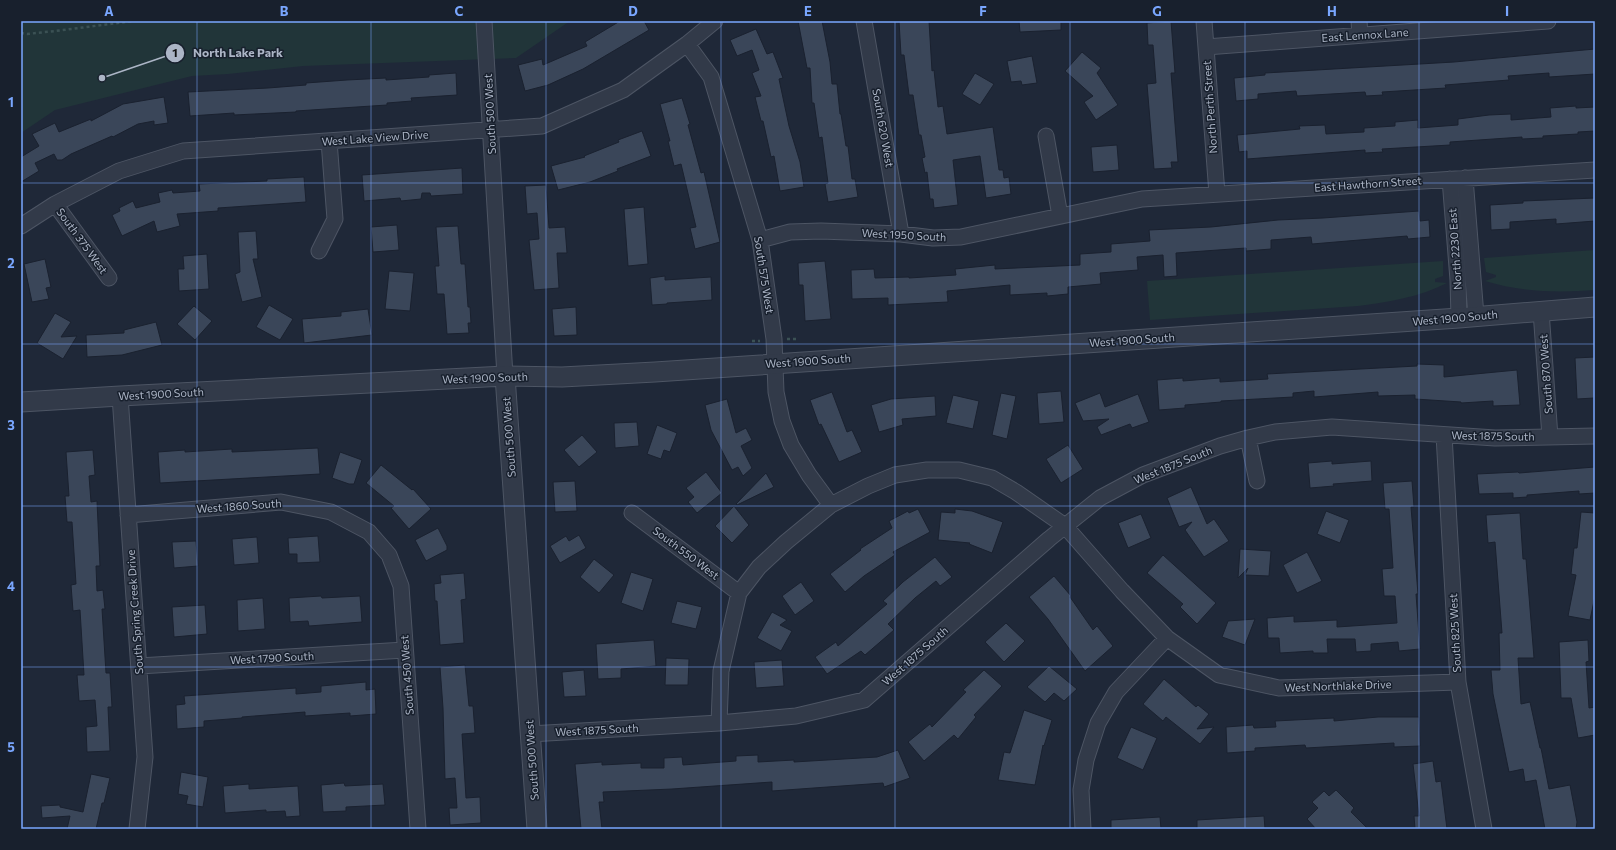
<svg xmlns="http://www.w3.org/2000/svg" width="1616" height="850" font-family="Commissioner,sans-serif">
	<style>
		.green { fill: #213539 }
		.building { fill: #3a4659; stroke: #1a212f }
		.lines { fill: none; stroke-linecap: round; stroke-linejoin: round }
		.minor-casing { stroke: #4d5564; stroke-width: 17 }
		.tertiary-casing { stroke: #4d5564; stroke-width: 21 }
		.path { stroke: #3b5154; stroke-width: 2.5; stroke-dasharray: 3 3; stroke-linecap: butt }
		.minor { stroke: #323a49; stroke-width: 15 }
		.tertiary { stroke: #323a49; stroke-width: 19 }
		.grid { fill: none; stroke: #79a6fe; stroke-width: 1; stroke-opacity: 0.55 }
		.labels { text-anchor: middle; stroke-width: 3; stroke-linejoin: round; paint-order: stroke }
		.street-label { font-size: 11px; fill: #acb5c6; stroke: #18202d }
		.leader { fill: none; stroke: #acb5c6; stroke-width: 1.5 }
		.callout-dot { fill: #acb5c6; stroke: #18202d; stroke-width: 1.5 }
		.mark-label { font-size: 12px; text-anchor: middle; font-weight: bold; fill: #111 }
		.callout-label { font-size: 12px; text-anchor: middle; font-weight: bold; fill: #acb5c6; stroke: #18202d; stroke-width: 3; stroke-linejoin: round; paint-order: stroke }
		.neatline { fill: none; stroke: #79a6fe; stroke-width: 1.5 }
		.grid-label { font-size: 13px; text-anchor: middle; font-weight: bold; fill: #79a6fe }
	</style>
	<rect width="100%" height="100%" fill="#1f2838"/>
	<path class="green" d="M21 21H570L516 58 303 66 228 74 192 76 55 110 21 133Z
		M1595 250V290C1558 293 1520 292 1485 281L1496 277V275L1486 272 1484 258Z
		M1443 261V276L1435 279V282L1447 283C1420 297 1388 302 1358 306L1150 320 1147 281Z"/>
	<path class="building" d="M620 21H644L649 30 583 69 548 85 525 91 518 65 542 59 543 65 587 46 585 42Z
		M798 21H822L830 62 832 84H837L840 114H841L846 146H848L852 179H855L858 197 828 202 825 184 828 183 822 137 819 138 814 103H812L810 68H807Z
		M899 21H929L932 71 934 70 938 107 943 106 947 134 993 127 999 170H1003L1004 178 1009 177 1011 194 986 198 980 156 953 160 958 205 934 208 933 199H930L927 172 925 173 922 158 925 157 921 135H919L913 95H909L904 55H901Z
		M1019 21H1061V30L1020 32Z
		M1171 21 1175 73H1171L1178 162H1171L1172 168 1154 169 1147 84 1156 83 1153 45H1148L1147 23Z
		M756 29 767 54 773 52 783 78 779 79 789 126 800 162 804 187 780 191 774 156 771 157 763 121H761L755 97 761 96 752 73 759 70 752 50 737 56 730 40Z
		M1595 49V74L1549 77V73L1508 76 1509 80 1445 85 1446 88 1382 92 1383 95 1366 96 1365 92 1297 96 1296 91 1258 94V99L1236 101 1234 78 1265 75V73L1454 62Z
		M1082 52 1101 68 1097 73 1118 105 1096 120 1084 102 1093 96 1065 71Z
		M1032 56 1037 83 1022 85 1021 81 1011 82 1007 61Z
		M456 73 457 95 411 98 412 101 387 103V105L296 111V112L234 115V113L190 116 188 92 268 88 306 85V83L347 80 386 78V80L429 77V75Z
		M975 73 994 84 980 105 962 94Z
		M164 97 168 123 154 125V121L138 124 113 137 112 136 71 154 62 160H57L54 154 35 163 39 171 21 182V157L39 146 32 134 55 123 59 132 91 119V121L123 104Z
		M682 98 690 124 688 125 701 173 704 172 720 242 695 249 690 228 696 227 681 164 674 166 668 141H670L660 104Z
		M1576 106V108L1595 107V131L1578 132V134L1543 136V138L1522 139V137L1450 142V145L1382 149 1383 152 1365 153V150L1247 159V151L1239 152 1237 135 1300 129 1299 126 1325 125 1326 134 1364 132V128L1395 126V122L1418 120V128L1458 125V119L1489 115 1511 114V120L1551 117 1550 108Z
		M642 131 651 156 617 169 618 171 590 182 558 190 551 166 585 157 584 156 619 142 618 140Z
		M1117 145 1119 170 1093 172 1091 147Z
		M462 168 463 194 431 196 430 193H422L421 199 401 201 400 198 364 201 362 175Z
		M304 177 306 202 218 208V211L177 214 180 226 157 232 154 221 122 236 112 215 120 211 119 208 133 201 136 208 160 202 158 193 172 190 173 193 200 191 199 184 267 181V179Z
		M546 185 549 228 565 227 567 253H557L559 288 534 290 529 240 539 239 537 213 527 214 525 186Z
		M1595 198V221L1556 224V219L1510 222V229L1491 230 1490 205 1523 203V201Z
		M644 207 648 264 628 266 624 209Z
		M1419 211 1420 221 1429 220 1430 237 1408 239 1407 236 1312 244 1311 237 1271 240V249L1246 251V248L1176 253 1177 276 1164 277 1163 255 1137 257 1138 270 1100 273 1101 284 1068 287V294L1047 296V293L1010 295V285L947 291 948 302 888 305V298L852 299 851 270 874 269 875 278 909 277V278L956 275 955 269 995 265V269L1080 265V254L1111 252V244L1150 241 1149 230 1211 227 1278 220 1323 218Z
		M397 225 399 250 373 252 371 227Z
		M458 226 461 264H465L468 307H470L471 323H468L469 333 447 334 444 294H437L435 266H439L436 227Z
		M256 231 258 259H253L262 297 242 302 235 274 240 272 238 232Z
		M207 254 209 289 179 291 178 269H184L183 256Z
		M45 259 51 287 46 288 49 299 32 302 24 264Z
		M825 261 831 319 805 321 803 285H799L798 263Z
		M389 271 414 273 410 311 385 309Z
		M665 276V280L711 277 712 300 667 303V304L652 305 650 278Z
		M269 305 293 319 280 340 256 327Z
		M194 306 212 321 195 340 177 324Z
		M576 307 577 335 554 336 552 309Z
		M368 309 372 335 304 343 302 319 341 316V312Z
		M55 313 71 322 61 337 77 336 63 359 37 343Z
		M156 322 162 345 122 355 87 357 86 335 124 333V330Z
		M1595 357 1594 398 1577 399 1575 358Z
		M1417 364 1444 365V377L1517 370 1520 405 1493 406V401L1461 403V402L1415 399V395L1378 396V392L1314 397V391L1293 393V397L1221 401V402L1185 405V408L1159 410 1157 380 1183 378V381L1220 378V382L1268 379 1267 374 1417 366Z
		M1061 391 1064 422 1039 424 1037 393Z
		M832 392 847 432 852 430 862 452 839 462 821 424 819 425 810 400Z
		M1001 393 1016 396 1007 439 992 435Z
		M1100 393 1105 407 1138 394 1149 422 1132 428 1130 424 1101 435 1097 427 1109 419 1083 421 1075 403Z
		M953 395 979 401 973 429 946 423Z
		M935 396 936 416 902 419 903 425 879 432 871 405 891 399Z
		M727 399 736 433 746 428 752 440 741 446 752 468 743 476 738 467 732 470 711 430 705 405Z
		M637 422 639 446 615 448 614 423Z
		M657 425 677 433 670 452 664 450 661 459 647 454Z
		M582 435 597 452 579 467 564 450Z
		M1068 445 1083 469 1061 483 1046 459Z
		M318 448 320 474 160 483 158 452 185 450V452L232 449V452Z
		M93 450 95 475 89 476 91 502 97 501 100 566H96L97 591 103 590 105 609H102L106 673H110L112 707H108L110 751 87 752 86 727 97 726 95 700 79 701 77 675H84L80 610 73 611 71 585 76 584 72 522H67L65 496H69L66 452Z
		M340 452 362 460 354 484H349L332 478Z
		M1332 461V464L1371 461 1372 481 1333 484 1334 486 1310 488 1308 463Z
		M381 465 412 490 413 489 431 509 409 529 391 508 394 506 366 483Z
		M1595 467V493L1579 494V491L1527 495V497L1513 498V493L1479 494 1477 474 1518 472 1519 473Z
		M706 472 722 493 697 513 688 502 694 497 686 488Z
		M766 473 774 487 737 505 736 504Z
		M575 481 577 511 555 512 553 482Z
		M1412 481 1414 507H1411L1418 594H1416L1420 649 1399 651 1398 642 1371 644V651L1356 652 1355 639H1327L1328 653H1313V651L1280 653 1279 638H1268L1267 618 1294 616V622L1337 620V627L1397 623 1395 596H1384L1382 569 1393 568 1389 509H1385L1383 483Z
		M1191 487 1207 524 1214 519 1229 541 1204 557 1185 530 1192 522 1179 527 1167 498Z
		M734 506 749 525 732 543 715 526Z
		M918 509 930 532 893 552 895 555 864 576 845 592 830 574 861 550 860 549 892 528 889 521 908 511 909 513Z
		M955 509 972 511 1003 522 992 553 969 544 970 543 938 540 941 512 955 513Z
		M1326 511 1349 520 1340 543 1317 534Z
		M1581 512 1595 513V596L1590 620 1568 616 1576 575 1571 574 1574 548H1577Z
		M1520 513 1523 559H1526L1534 658H1518L1521 704 1530 702 1540 748H1541L1549 789 1570 785 1577 822 1576 829H1545L1536 780 1525 782 1523 769 1509 772 1493 694 1491 670H1500L1499 633H1502L1495 542 1488 543 1486 515Z
		M1141 514 1151 538 1128 548 1118 523Z
		M438 528 447 546V550L426 561 415 540Z
		M579 535 586 548 560 563 550 546 566 536 569 541Z
		M318 536 320 562 297 563V554H289L288 538Z
		M257 537 259 563 234 565 232 539Z
		M196 541 198 566 174 568 172 542Z
		M1240 549 1271 551 1269 576 1245 575 1248 568 1238 578Z
		M1307 552 1322 581 1297 593 1283 565Z
		M1163 555 1216 603 1197 624 1180 607 1183 604 1147 573Z
		M935 557 952 577 940 586 936 581 915 598 888 624 894 630 865 655 861 651 827 674 815 657 836 642 838 646 887 604 883 601 903 582Z
		M594 559 614 575 599 593 580 577Z
		M631 572 653 579 643 611 621 603Z
		M464 573 466 599 461 600 464 643 440 645 437 601H435L434 584 441 583 440 575Z
		M1054 576 1071 596 1070 597 1093 630 1097 626 1113 646 1085 671 1048 619 1029 597Z
		M801 582 814 601 795 615 782 596Z
		M321 596 322 598 360 596 362 622 309 626 308 621 290 622 289 598Z
		M263 598 265 629 238 631 237 600Z
		M677 601 702 607 696 629 671 623Z
		M205 605 207 634 174 637 172 607Z
		M772 612 787 620 780 625 792 631 781 651 757 638Z
		M1255 619 1245 645 1222 637 1228 621Z
		M1006 623 1025 641 1004 662 985 642Z
		M654 640 656 666 621 669V678L598 679 596 644Z
		M1588 640 1589 661 1586 662 1589 708 1595 707V735L1578 738 1571 698H1561L1559 642Z
		M666 658 689 659 688 685H665Z
		M782 660 784 686 756 688 754 662Z
		M465 665 469 706H473L475 733 462 734 466 798 480 797 481 823 450 825 449 808H457L455 778 445 779 443 708 440 667Z
		M1049 666 1077 689 1064 701 1054 693 1045 702 1027 687Z
		M584 670 586 696 564 697 562 672Z
		M984 670 1002 686 974 715 976 717 958 739 954 735 924 761 908 742 930 724 932 727 966 692 963 690Z
		M1164 679 1196 707 1198 705 1209 714 1197 729 1214 727 1200 744 1166 717 1163 721 1143 704Z
		M366 682V690L375 689 376 714 350 716V713L305 716V712L242 717V718L204 721V727L177 729 176 705 185 704 184 696 296 688V694L321 692V686Z
		M1024 710 1052 720 1044 746 1043 745 1035 785 998 780 1004 752 1010 753Z
		M1378 717H1419L1420 746 1394 747V743L1306 748 1305 745 1255 748V751L1227 753 1226 727 1253 725 1254 728 1276 727 1275 721 1334 718V721Z
		M1131 727 1157 738 1143 770 1117 758Z
		M898 750 910 778 884 787 883 783 772 791V782L672 789 603 792 604 802H599L602 829H581L575 764 602 762V765L641 763V768H664V758L682 757 683 765 736 761V756L758 755V762L794 760V762L877 757Z
		M1433 761 1436 782 1441 781 1447 829H1415L1414 816H1419L1413 764Z
		M181 772 208 777 203 807 186 804 188 796 178 794Z
		M91 774 110 778 104 803H102L96 829H67L70 816 42 818 41 806 60 805V807L83 812Z
		M344 783 345 786 383 784 385 805 346 807V811L323 812 321 785Z
		M249 784V789L298 786 300 816 286 817 285 811 266 812V810L225 813 223 786Z
		M1336 790 1354 808 1351 812 1368 829H1316L1307 819 1318 808 1312 802 1324 791 1329 796Z
		M1264 816 1265 829H1197V820Z
		M1160 817 1161 829H1111V820Z"/>
	<g class="lines">
		<defs>
			<path id="minor" d="M484 21 505 376
				M864 21 901 234
				M1204 21 1217 194
				M1359 21 1360 35
				M687 44 711 77 760 240 774 339 776 392 782 421 791 445 809 475 831 505
				M1206 47 1548 21
				M1046 136 1060 216
				M1465 178 1476 316
				M1450 179 1458 280 1459 318
				M55 204 109 278
				M21 226 55 204 119 171 183 151 542 126 623 90 687 44 715 21
				M760 240 790 232 821 231 901 234 933 238 961 237 1142 199 1595 170
				M319 251 335 219 329 141
				M1541 311 1550 437
				M120 396 145 757 137 829
				M1444 435 1458 682 1484 829
				M1257 481 1248 438 1275 432 1332 427 1495 438 1595 436
				M632 513 739 593
				M128 515 281 502 331 512 369 532 389 555 401 586 418 829
				M139 666 405 650
				M719 723 721 671 739 593 759 567 786 542 831 505 868 486 895 475 927 470H959L992 478 1016 492 1065 526 1122 591 1167 638 1219 675 1279 688 1458 682
				M530 734 719 723 796 716 864 700 1049 539 1100 498 1143 475 1220 446 1248 438
				M1083 829 1081 790 1086 760 1098 723 1116 692 1167 638"/>
			<path id="tertiary" d="M505 376 537 829
				M21 402 120 396 505 376 562 377 655 372 1459 318 1595 307"/>
		</defs>
		<use href="#minor" class="minor-casing"/>
		<use href="#tertiary" class="tertiary-casing"/>
		<path class="path" d="M21 33 27 34 55 31 134 21
			M787 339H797
			M752 341H760"/>
		<use href="#minor" class="minor"/>
		<use href="#tertiary" class="tertiary"/>
	</g>
	<path class="grid" d="M197 21V829M371 21V829M546 21V829M721 21V829M895 21V829M1070 21V829M1245 21V829M1419 21V829M21 183H1595M21 344H1595M21 506H1595M21 667H1595"/>
	<g class="labels">
		<g class="street-label">
			<text transform="translate(1365 35) rotate(-4)" y="4">East Lennox Lane</text>
			<text transform="translate(1210 107) rotate(-94)" y="4">North Perth Street</text>
			<text transform="translate(490 114) rotate(-93)" y="4">South 500 West</text>
			<text transform="translate(883 128) rotate(80)" y="4">South 620 West</text>
			<text transform="translate(375 138) rotate(-4)" y="4">West Lake View Drive</text>
			<text transform="translate(1368 184) rotate(-4)" y="4">East Hawthorn Street</text>
			<text transform="translate(904 235) rotate(3)" y="4">West 1950 South</text>
			<text transform="translate(82 241) rotate(54)" y="4">South 375 West</text>
			<text transform="translate(1455 249) rotate(-94)" y="4">North 2230 East</text>
			<text transform="translate(764 275) rotate(81)" y="4">South 575 West</text>
			<text transform="translate(1455 318) rotate(-5)" y="4">West 1900 South</text>
			<text transform="translate(1132 340) rotate(-4)" y="4">West 1900 South</text>
			<text transform="translate(808 361) rotate(-4)" y="4">West 1900 South</text>
			<text transform="translate(1546 374) rotate(-94)" y="4">South 870 West</text>
			<text transform="translate(485 378) rotate(-2)" y="4">West 1900 South</text>
			<text transform="translate(161 394) rotate(-3)" y="4">West 1900 South</text>
			<text transform="translate(1493 436) rotate(1)" y="4">West 1875 South</text>
			<text transform="translate(509 437) rotate(-94)" y="4">South 500 West</text>
			<text transform="translate(1173 465) rotate(-22)" y="4">West 1875 South</text>
			<text transform="translate(239 506) rotate(-4)" y="4">West 1860 South</text>
			<text transform="translate(686 553) rotate(37)" y="4">South 550 West</text>
			<text transform="translate(135 612) rotate(-94)" y="4">South Spring Creek Drive</text>
			<text transform="translate(1455 633) rotate(-93)" y="4">South 825 West</text>
			<text transform="translate(915 656) rotate(-41)" y="4">West 1875 South</text>
			<text transform="translate(272 658) rotate(-3)" y="4">West 1790 South</text>
			<text transform="translate(407 675) rotate(-94)" y="4">South 450 West</text>
			<text transform="translate(1338 686) rotate(-2)" y="4">West Northlake Drive</text>
			<text transform="translate(597 730) rotate(-3)" y="4">West 1875 South</text>
			<text transform="translate(532 760) rotate(-94)" y="4">South 500 West</text>
		</g>
	</g>
	<path class="leader" d="M102 78L175 53"/>
	<g class="callout-dot">
		<circle cx="102" cy="78" r="4"/>
		<circle cx="175" cy="53" r="10"/>
	</g>
	<g class="mark-label">
		<text x="175" y="57">1</text>
	</g>
	<g class="callout-label">
		<text x="238" y="57">North Lake Park</text>
	</g>
	<rect width="1616" height="850" fill="none" stroke="#18202d" stroke-width="44"/>
	<rect x="22" y="22" width="1572" height="806" class="neatline"/>
	<g class="grid-label">
		<text x="109" y="16">A</text>
		<text x="284" y="16">B</text>
		<text x="459" y="16">C</text>
		<text x="633" y="16">D</text>
		<text x="808" y="16">E</text>
		<text x="983" y="16">F</text>
		<text x="1157" y="16">G</text>
		<text x="1332" y="16">H</text>
		<text x="1507" y="16">I</text>
		<text x="11" y="107">1</text>
		<text x="11" y="268">2</text>
		<text x="11" y="430">3</text>
		<text x="11" y="591">4</text>
		<text x="11" y="752">5</text>
	</g>
</svg>
